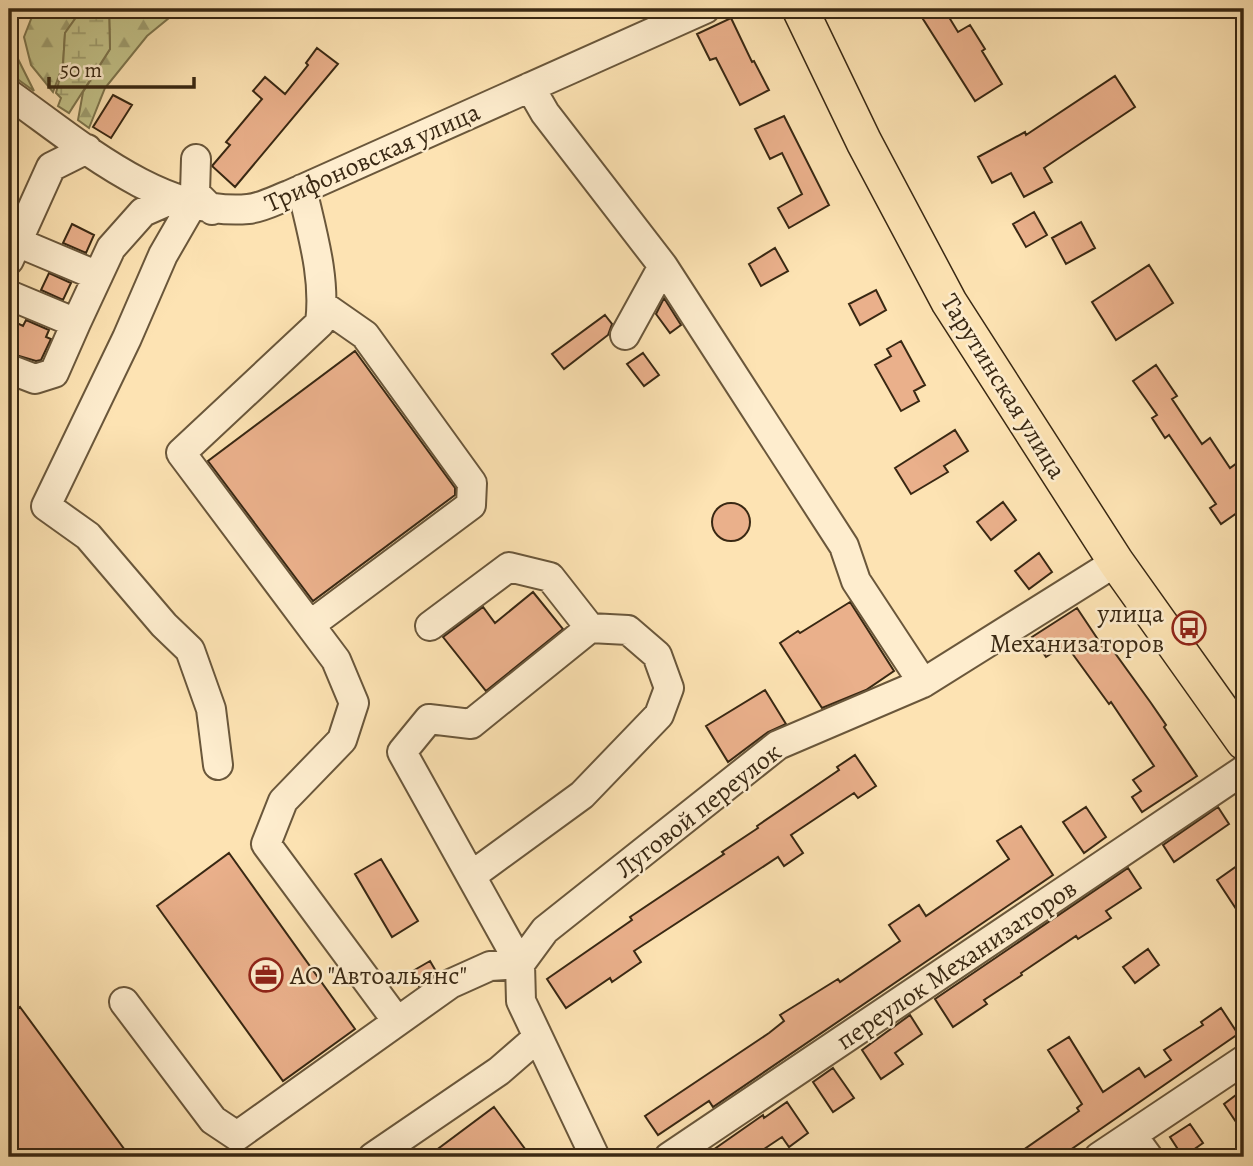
<svg xmlns="http://www.w3.org/2000/svg" width="1253" height="1166" font-family="Alegreya,serif">
	<style>
		.grass { fill: url(#grass-tufts); stroke: #7e764e; stroke-width: 2 }
		.forest { fill: url(#forest-firs); stroke: #7e764e; stroke-width: 2 }
		.wetland { fill: url(#wetland-marsh); stroke: #7e764e; stroke-width: 2 }
		.lines { fill: none; stroke-linecap: round; stroke-linejoin: round }
		.stream { stroke: #7a8077; stroke-width: 6 }
		.building { fill: #eab08b; stroke: #392813; stroke-width: 2 }
		.minor-casing { stroke: #6a573b; stroke-width: 32 }
		.major-casing { stroke: #392813; stroke-width: 38 }
		.minor { stroke: #feedce; stroke-width: 28 }
		.major { stroke: #fde3b3; stroke-width: 35 }
		.labels { text-anchor: middle; stroke-width: 5; stroke-linejoin: round; paint-order: stroke }
		.street-label { font-size: 26px; fill: #392813; stroke: #feedce }
		.poi-label { font-size: 26px; fill: #392813; stroke: #feedce; text-anchor: end }
	</style>
	<defs>
		<pattern id="grass-tufts" width="24" height="20" patternUnits="userSpaceOnUse" patternTransform="scale(1.75)"><rect width="24" height="20" fill="#c3c38a"/><path d="M3 7l-1-3M5 7V3M7 7l1-3M15 17l-1-3M17 17v-4M19 17l1-3" fill="none" stroke="#9f9e70"/></pattern>
		<pattern id="forest-firs" width="22" height="20" patternUnits="userSpaceOnUse" patternTransform="scale(1.75)"><rect width="22" height="20" fill="#c3c38a"/><path d="M5 1l3.5 6h-7zM16 11l3.5 6h-7z" fill="#9f9e70"/></pattern>
		<pattern id="wetland-marsh" width="20" height="14" patternUnits="userSpaceOnUse" patternTransform="scale(1.75)"><rect width="20" height="14" fill="#c3c38a"/><path d="M1 5h8M5 5V1M11 12h8M15 12V8" fill="none" stroke="#9f9e70"/></pattern>
	</defs>
	<rect width="100%" height="100%" fill="#fde3b3"/>
	<filter id="stains"><feTurbulence type="fractalNoise" baseFrequency=".00286" numOctaves="4"/><feColorMatrix values="0 0 0 0 .2 0 0 0 0 .09 0 0 0 0 .02 0 0 0 .5 -.17"/></filter>
	<radialGradient id="worn" r=".72"><stop offset=".6" stop-color="#630" stop-opacity="0"/><stop offset="1" stop-color="#630" stop-opacity=".3"/></radialGradient>
	<path class="grass" d="M9 9H19L12 47 34 91 9 73Z"/>
	<path class="forest" d="M35 9H82L65 33 63 65 53 92 31 65 24 37Z
		M109 9H177L175 13 147 36 105 88 89 128 78 120 83 92 110 49Z"/>
	<path class="wetland" d="M82 9H109L110 49 69 113 58 106 61 98 56 93 63 65 65 33Z"/>
	<g class="lines">
		<path class="stream" d="M9 148V147"/>
	</g>
	<path class="building" d="M939 9H944L958 32 970 25 985 49 982 51 1002 84 975 101 923 19Z
		M731 18 752 62 754 61 769 90 740 105 716 58 710 60 697 34Z
		M317 48 338 64 235 187 212 166 230 145 226 142 262 99 253 91 265 77 285 94 308 65 306 63Z
		M1115 76 1135 107 1044 168 1052 182 1024 197 1011 173 992 183 978 157 1025 132 1026 135Z
		M113 95 132 105 111 138 93 127Z
		M784 116 829 205 789 228 778 208 802 194 782 153 770 159 755 129Z
		M1034 212 1047 235 1026 247 1013 224Z
		M1081 222 1095 248 1066 264 1052 238Z
		M72 224 94 235 86 253 63 243Z
		M775 248 788 271 761 286 749 264Z
		M1149 265 1173 303 1116 340 1092 302Z
		M49 273 71 283 63 300 41 290Z
		M876 290 886 310 860 325 849 304Z
		M664 298 681 325 670 333 656 314Z
		M605 315 612 324 608 335 564 369 552 354Z
		M26 320 49 330 46 337 51 339 41 360 36 361 9 353V340L17 323 23 326Z
		M901 341 925 385 914 391 919 401 901 411 875 365 891 356 887 349Z
		M355 351 455 488V495L313 601 208 461Z
		M643 353 659 375 644 386 627 364Z
		M1156 365 1177 396 1172 399 1202 444 1210 438 1230 468 1244 458V508L1221 524 1210 508 1216 504 1169 435 1165 438 1152 418 1157 415 1133 381Z
		M955 430 968 451 944 466 948 472 911 494 895 468Z
		M1003 502 1016 520 991 540 977 522Z
		M712 522a19 19 0 1 1 38 0a19 19 0 1 1-38 0Z
		M1039 553 1052 572 1029 589 1015 571Z
		M533 592 563 629 486 691 443 637 483 607 495 623Z
		M850 602 894 671 866 690 822 708 780 643 798 631 800 633Z
		M1077 608 1107 653 1112 649 1151 703 1166 725 1164 727 1197 776 1142 812 1132 797 1141 791 1133 780 1154 766 1111 702 1109 704 1069 649 1063 653 1060 648 1046 657 1032 637Z
		M765 690 786 724 768 732 728 762 706 726Z
		M855 755 876 786 858 798 854 793 791 835 803 853 784 866 778 857 634 951 641 962 612 982 610 978 566 1008 547 979 632 920 630 917 724 854 722 852 758 828 757 826 839 770 837 767Z
		M1086 807 1106 837 1084 853 1063 822Z
		M1218 807 1229 824 1174 862 1163 845Z
		M1021 826 1053 875 713 1107 709 1101 658 1135 645 1116 769 1033 784 1021 780 1015 838 979 840 982 900 941 889 925 919 905 926 916 1009 859 997 841Z
		M229 853 355 1029 283 1081 157 906Z
		M381 859 418 921 392 937 355 874Z
		M1244 861V921L1217 880Z
		M1128 868 1141 888 1106 911 1111 918 1078 939 1076 936 1021 973 1022 975 984 1000 987 1004 953 1027 935 999Z
		M1148 949 1159 965 1135 983 1123 967Z
		M430 961 437 973 419 986 411 972Z
		M20 1007 130 1157H9V1015Z
		M1221 1008 1238 1034 1060 1157H1013L1079 1111 1077 1108 1082 1104 1048 1050 1069 1037 1103 1092 1139 1068 1145 1077 1171 1060 1164 1050 1203 1025 1201 1022Z
		M910 1015 922 1034 895 1053 903 1064 881 1079 862 1050Z
		M833 1068 854 1098 833 1112 813 1082Z
		M1244 1089V1134L1224 1104Z
		M787 1102 808 1133 789 1147 782 1137 752 1157H703L763 1115 764 1118Z
		M494 1107 531 1157H427Z
		M1190 1124 1203 1143 1183 1157 1170 1137Z"/>
	<g class="lines">
		<defs>
			<path id="minor" d="M530 87 545 113 663 266
				M9 94C76 141 161 217 248 209 261 208 276 200 289 195L705 9
				M196 159 195 193 212 210
				M302 189C312 233 326 278 320 323L181 453 336 660 354 703 342 740 283 801 266 844 397 1021
				M193 203 163 255 127 338 46 506 88 536 164 625 190 650 211 709 218 765
				M17 242 98 276
				M9 260 51 167 87 149
				M9 295 76 323 111 248 143 212 175 198
				M625 335 663 266 844 546 856 581 923 683
				M9 369 35 379 54 373 76 323
				M310 625 471 505 472 483 365 335 322 305
				M430 626 509 567 550 577 590 628 471 724 429 719 402 752 520 964 521 1001 595 1157
				M471 876 582 795 659 715 669 688 657 655 628 630 590 628
				M520 964 545 930 778 745 923 683 1116 562
				M124 1002 213 1120 237 1136 450 984 490 966 520 964
				M1132 1135 1148 1157
				M373 1157 499 1071 537 1038
				M669 1157 1244 770
				M1099 1157 1244 1060"/>
			<path id="major" d="M800 9 864 142 949 302 1116 562 1244 742"/>
		</defs>
		<use href="#minor" class="minor-casing"/>
		<use href="#major" class="major-casing"/>
		<use href="#minor" class="minor"/>
		<use href="#major" class="major"/>
	</g>
	<defs>
		<symbol id="bus-ring" viewBox="-11 -11 22 22"><circle r="9.5" fill="#feedce" stroke="#8f2418" stroke-width="1.5"/><path d="M-5-6H5V4H4V6H2V4H-2V6H-4V4H-5ZM-3.5-4V0h7V-4ZM-3.5 1.2v1.5H-2V1.2ZM2 1.2v1.5H3.5V1.2Z" fill="#8f2418"/></symbol>
		<symbol id="office-ring" viewBox="-11 -11 22 22"><circle r="9.5" fill="#feedce" stroke="#8f2418" stroke-width="1.5"/><path d="M-6-3h4V-5.5h4V-3h4V5H-6ZM-1-4.5V-3h2v-1.5ZM-6 0V1H6V0Z" fill="#8f2418"/></symbol>
	</defs>
	<g fill-rule="evenodd">
		<use href="#bus-ring" x="1170" y="609" width="38" height="38"/>
		<use href="#office-ring" x="247" y="956" width="38" height="38"/>
	</g>
	<g class="labels">
		<g class="street-label">
			<text transform="translate(372 157) rotate(-24)" y="9">Трифоновская улица</text>
			<text transform="translate(1004 386) rotate(58)" y="9">Тарутинская улица</text>
			<text transform="translate(698 810) rotate(-38)" y="9">Луговой переулок</text>
			<text transform="translate(956 964) rotate(-34)" y="9">переулок Механизаторов</text>
		</g>
		<g class="poi-label">
			<text x="1164" y="622">улица<tspan x="1164" dy="30">Механизаторов</tspan></text>
			<text x="290" y="984" text-anchor="start">АО "Автоальянс"</text>
		</g>
	</g>
	<rect width="1253" height="1166" fill="none" stroke="#fde3b3" stroke-width="35"/>
	<rect x="10" y="10" width="1232" height="1145" fill="none" stroke="#392813" stroke-width="3.5"/>
	<rect x="18" y="18" width="1218" height="1131" fill="none" stroke="#392813" stroke-width="2"/>
	<path d="M49 77v10h145v-10" fill="none" stroke="#392813" stroke-width="3.5"/>
	<text x="60" y="77" font-size="21" fill="#392813" stroke="#feedce" stroke-width="5" paint-order="stroke">50 m</text>
	<rect width="100%" height="100%" filter="url(#stains)"/>
	<rect width="100%" height="100%" fill="url(#worn)"/>
</svg>
